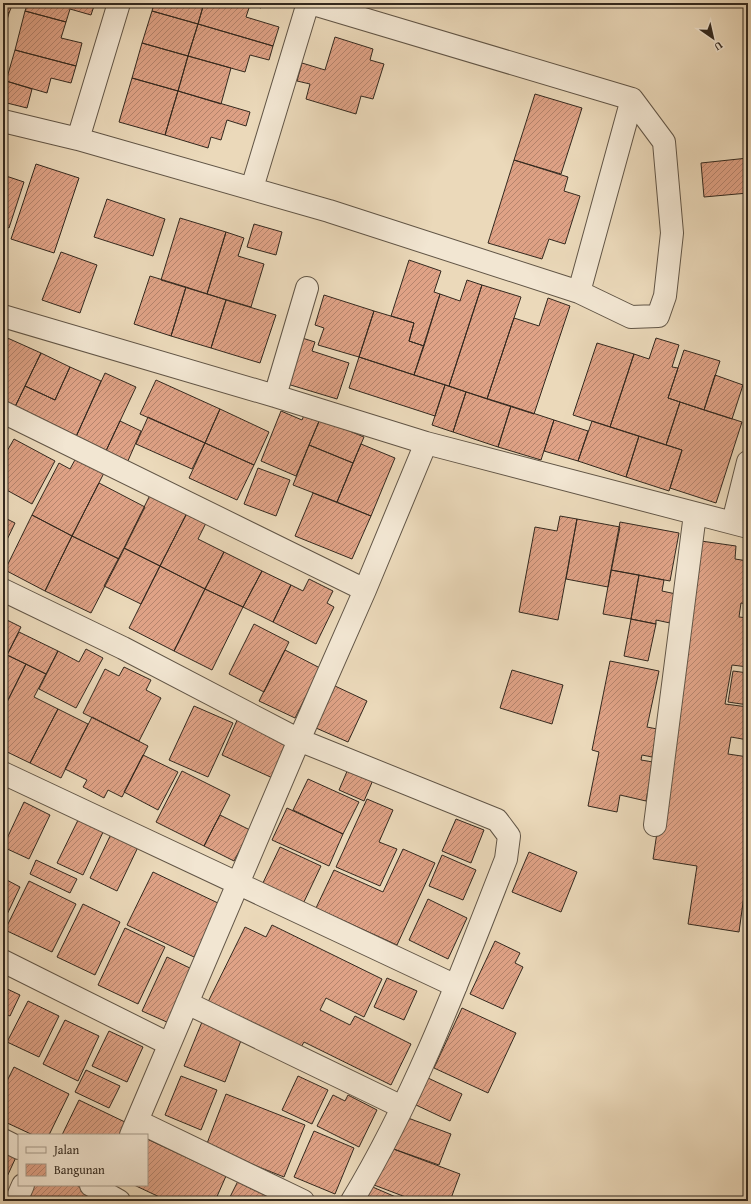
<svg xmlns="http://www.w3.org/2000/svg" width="751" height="1204" font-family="'Gentium Book Plus',serif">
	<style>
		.building { fill: url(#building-hatch); stroke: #33291f }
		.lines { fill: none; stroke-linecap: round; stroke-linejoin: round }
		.minor-casing { stroke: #615546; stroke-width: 24 }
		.minor { stroke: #f2e6d2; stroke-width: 22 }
	</style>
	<defs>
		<pattern id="building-hatch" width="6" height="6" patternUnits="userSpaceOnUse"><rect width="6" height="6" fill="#dfa286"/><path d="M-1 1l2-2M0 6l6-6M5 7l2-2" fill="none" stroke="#b5846d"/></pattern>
	</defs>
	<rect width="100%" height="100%" fill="#ebd9ba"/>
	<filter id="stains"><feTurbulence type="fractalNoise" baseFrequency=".005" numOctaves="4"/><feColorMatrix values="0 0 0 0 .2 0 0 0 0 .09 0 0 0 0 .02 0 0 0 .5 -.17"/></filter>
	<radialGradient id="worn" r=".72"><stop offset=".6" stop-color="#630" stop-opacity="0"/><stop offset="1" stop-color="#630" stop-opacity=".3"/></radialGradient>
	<path class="building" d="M3 3H13L9 13 3 12Z
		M28 3H95L91 15 70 9 66 22 25 11Z
		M154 3H204L198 24 152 11Z
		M204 3H244L250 5 246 17 279 27 273 46 198 24Z
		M244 3H262L261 8Z
		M25 11 66 22 61 38 82 43 76 66 15 50Z
		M152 11 198 24 188 56 142 43Z
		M3 12 9 13 3 34Z
		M198 24 273 46 269 60 250 55 245 72 188 56Z
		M335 37 373 49 370 60 384 64 373 99 361 96 356 114 306 99 310 84 297 81 302 63 325 70Z
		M142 43 188 56 178 91 132 78Z
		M15 50 76 66 71 83 51 78 47 93 6 81Z
		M188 56 231 68 221 104 178 91Z
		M132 78 178 91 165 135 119 122Z
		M6 81 32 89 27 108 3 102Z
		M178 91 250 112 246 126 227 120 221 140 211 137 208 148 165 135Z
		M535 94 582 108 561 174 514 160Z
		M748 158V193L704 197 701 163Z
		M514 160 568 177 564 191 580 196 565 244 549 239 542 259 488 243Z
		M36 164 79 178 54 253 11 239Z
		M3 175 24 182 9 228 3 225Z
		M107 199 165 219 153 256 94 237Z
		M180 218 226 232 207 294 161 280Z
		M254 224 282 232 276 255 247 247Z
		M226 232 244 238 238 256 264 264 251 307 207 294Z
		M61 252 97 265 80 313 42 300Z
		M409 260 441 271 434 292 440 294 424 346 409 341 414 323 391 316Z
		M150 276 186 287 171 336 134 324Z
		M467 280 482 285 449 386 414 375 440 294 460 301Z
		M482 285 521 297 487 399 449 386Z
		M186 287 226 300 211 348 171 336Z
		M324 295 374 311 359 357 318 345 324 328 315 325Z
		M548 298 570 306 534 414 487 399 514 318 539 326Z
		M226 300 276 315 260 363 211 348Z
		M374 311 414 323 409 341 424 346 414 375 359 357Z
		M3 336 41 353 13 411 3 406Z
		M299 337 315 342 312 351 349 363 337 399 284 383Z
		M656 338 679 345 672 367 678 368 668 398 680 402 666 445 610 427 634 354 649 359Z
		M597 343 634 354 610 427 573 415Z
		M684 350 720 361 704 410 668 398Z
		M41 353 70 367 55 400 25 386Z
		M359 357 445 385 435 416 349 388Z
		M70 367 101 381 75 439 13 411 25 386 55 400Z
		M105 373 136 387 105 453 75 439Z
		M715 375 743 385 732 419 704 410Z
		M156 380 220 409 205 443 140 414Z
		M445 385 466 392 453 432 432 425Z
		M466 392 511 406 498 447 453 432Z
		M680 402 742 422 716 503 670 488 682 450 666 445Z
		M511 406 554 420 541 460 498 447Z
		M220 409 269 432 254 465 205 443Z
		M281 411 302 420 305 413 320 419 296 476 261 461Z
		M148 417 205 443 192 469 136 444Z
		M320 419 364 437 353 463 309 445Z
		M554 420 588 431 578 461 544 451Z
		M120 421 141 431 127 463 105 453Z
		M592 421 639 436 626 477 578 461Z
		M639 436 682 450 669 491 626 477Z
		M14 439 55 461 32 504 3 488V458Z
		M205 443 254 465 237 500 189 478Z
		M361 444 395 458 371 516 337 502Z
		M309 445 353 463 337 502 293 485Z
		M76 458 107 467 72 536 32 515 59 463 70 469Z
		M258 468 290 480 276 516 244 504Z
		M99 483 145 507 119 559 72 536Z
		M151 493 188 511 160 566 124 548Z
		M313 493 371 516 352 559 295 536Z
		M188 511 207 521 198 539 224 552 205 589 160 566Z
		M32 515 72 536 45 591 5 570Z
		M560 516 577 519 558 620 519 612 535 527 557 531Z
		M3 517 15 523 3 548Z
		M577 519 620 527 608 587 566 579Z
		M620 522 679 533 670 581 611 570Z
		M72 536 119 559 91 613 45 591Z
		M701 541 736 546 735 559 748 561V604L741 603 739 617 748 618V667L732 665 725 704 748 707V740L731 737 728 754 748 757V889L745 888 739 932 688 924 697 866 653 859Z
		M124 548 160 566 141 604 104 586Z
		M224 552 262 571 243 607 205 589Z
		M160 566 205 589 174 651 129 628Z
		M611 570 639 575 631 619 603 614Z
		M262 571 291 585 273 622 243 607Z
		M639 575 664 580 662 591 676 594 670 623 656 620V624L631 619Z
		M309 579 333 591 327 603 334 607 316 644 273 622 291 585 303 591Z
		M205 589 243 607 212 670 174 651Z
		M3 618 21 627 7 655 3 653Z
		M631 619 656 624 648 661 624 656Z
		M254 624 289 642 264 692 229 674Z
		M19 632 58 651 46 674 7 655Z
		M86 649 103 658 76 708 39 689 58 651 79 662Z
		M285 650 320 668 295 718 259 701Z
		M7 655 26 664 3 710V663Z
		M610 661 659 671 647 727 657 729 652 757 642 755 641 760 653 762 646 801 620 795 617 812 588 806 599 752 592 750Z
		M26 664 46 674 34 697 58 709 30 763 3 750V710Z
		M124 667 151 680 146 690 161 698 139 741 83 713 105 669 119 676Z
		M512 670 563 685 552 724 500 708Z
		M733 671 748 673V705L728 702Z
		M335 686 367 701 348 742 316 728Z
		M194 706 233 723 208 777 169 760Z
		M58 709 88 724 61 778 30 763Z
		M92 717 148 746 122 797 108 790 104 798 83 787 87 780 65 769Z
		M238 718 294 743 277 780 222 755Z
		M143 755 178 772 158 810 124 792Z
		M348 769 373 780 364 801 339 790Z
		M182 771 230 795 204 846 156 822Z
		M308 779 359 802 343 834 293 810Z
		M367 799 393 810 379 842 397 849 380 886 336 867Z
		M24 802 50 815 29 859 3 847Z
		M287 808 343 834 329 866 272 840Z
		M220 815 250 830 234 861 204 846Z
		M79 818 104 830 83 875 57 863Z
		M456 819 484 830 471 863 442 851Z
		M112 832 139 845 117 891 90 878Z
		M280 847 321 866 302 906 261 887Z
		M403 849 435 863 397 945 316 908 334 870 383 892Z
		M529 852 577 872 561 912 512 892Z
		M442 855 476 870 463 900 429 886Z
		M36 860 77 879 70 893 30 874Z
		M153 872 220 904 194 957 127 925Z
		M3 878 20 887 3 923Z
		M29 881 76 904 52 952 5 930Z
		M428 899 467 918 448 959 409 940Z
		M83 904 120 922 95 975 57 957Z
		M272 925 382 979 364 1017 326 998 320 1010 350 1025 355 1016 411 1044 391 1085 304 1042 300 1049 207 1004 245 927 266 937Z
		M125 928 165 947 138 1004 98 985Z
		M495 941 520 953 515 963 523 967 503 1009 470 994Z
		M167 957 194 970 169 1023 142 1011Z
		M387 978 417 991 404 1020 374 1007Z
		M3 987 20 995 10 1016 3 1013Z
		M28 1001 59 1016 39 1057 7 1042Z
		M462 1008 516 1033 488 1093 434 1068Z
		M65 1020 99 1036 78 1081 43 1064Z
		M202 1022 242 1038 225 1082 184 1066Z
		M109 1031 143 1047 127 1082 92 1066Z
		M14 1067 69 1094 49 1135H33L3 1121V1089Z
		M86 1070 120 1086 109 1108 75 1092Z
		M181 1076 217 1090 201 1130 165 1115Z
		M298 1076 328 1090 312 1124 282 1110Z
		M428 1078 462 1094 450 1121 416 1105Z
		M226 1094 305 1125 284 1177 206 1146Z
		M333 1095 345 1101 348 1095 377 1110 359 1147 317 1126Z
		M79 1100 127 1123 121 1135H62Z
		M400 1115 451 1134 439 1165 388 1147Z
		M314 1131 354 1148 335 1194 294 1177Z
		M147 1139 226 1176 215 1201H168L134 1185H147Z
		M388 1147 460 1174 450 1201H416L374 1185Z
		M3 1149 17 1155 5 1181 3 1180Z
		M238 1181 279 1201H228Z
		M34 1185H76L90 1192 86 1201H27Z
		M368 1185 405 1201H361Z"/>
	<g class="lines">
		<defs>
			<path id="minor" d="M310 3 632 99 579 292
				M3 121 78 139 329 211 579 292 631 317 658 316 665 296 672 233 664 142 632 99
				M78 139 119 3
				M252 188 308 3
				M3 316 275 396 426 443 748 527
				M275 396 307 288
				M3 412 365 590
				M733 522 748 462
				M3 590 123 648 299 740 497 820 509 836 506 859C461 974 416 1095 352 1201
				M3 773 456 986
				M655 825 695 514
				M3 961 169 1044
				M187 1003 402 1107
				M137 1121 303 1201
				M131 1135 299 740 365 590 426 443
				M3 1140 19 1148
				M91 1185 119 1201
				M16 1201 23 1185"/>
		</defs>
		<use href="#minor" class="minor-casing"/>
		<use href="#minor" class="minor"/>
	</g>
	<rect width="751" height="1204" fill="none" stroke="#ebd9ba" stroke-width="16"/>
	<rect x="4" y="4" width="743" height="1196" fill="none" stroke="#33291f" stroke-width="2"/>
	<rect x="8" y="8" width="735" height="1188" fill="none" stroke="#33291f"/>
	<rect x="18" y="1134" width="130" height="52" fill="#f2e6d2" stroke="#a69a8a"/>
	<rect x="26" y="1147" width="20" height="6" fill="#f2e6d2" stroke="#a69a8a"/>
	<text x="54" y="1154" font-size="12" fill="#33291f">Jalan</text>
	<rect x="26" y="1164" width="20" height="12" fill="url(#building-hatch)" stroke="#a69a8a"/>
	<text x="54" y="1174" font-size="12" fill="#33291f">Bangunan</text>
	<g transform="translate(713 38) rotate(146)" stroke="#f2e6d2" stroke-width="3" paint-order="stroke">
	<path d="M0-3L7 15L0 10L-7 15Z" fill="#33291f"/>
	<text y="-6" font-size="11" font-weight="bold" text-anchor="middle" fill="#33291f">U</text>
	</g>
	<rect width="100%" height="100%" filter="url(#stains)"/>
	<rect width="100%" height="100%" fill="url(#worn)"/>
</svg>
